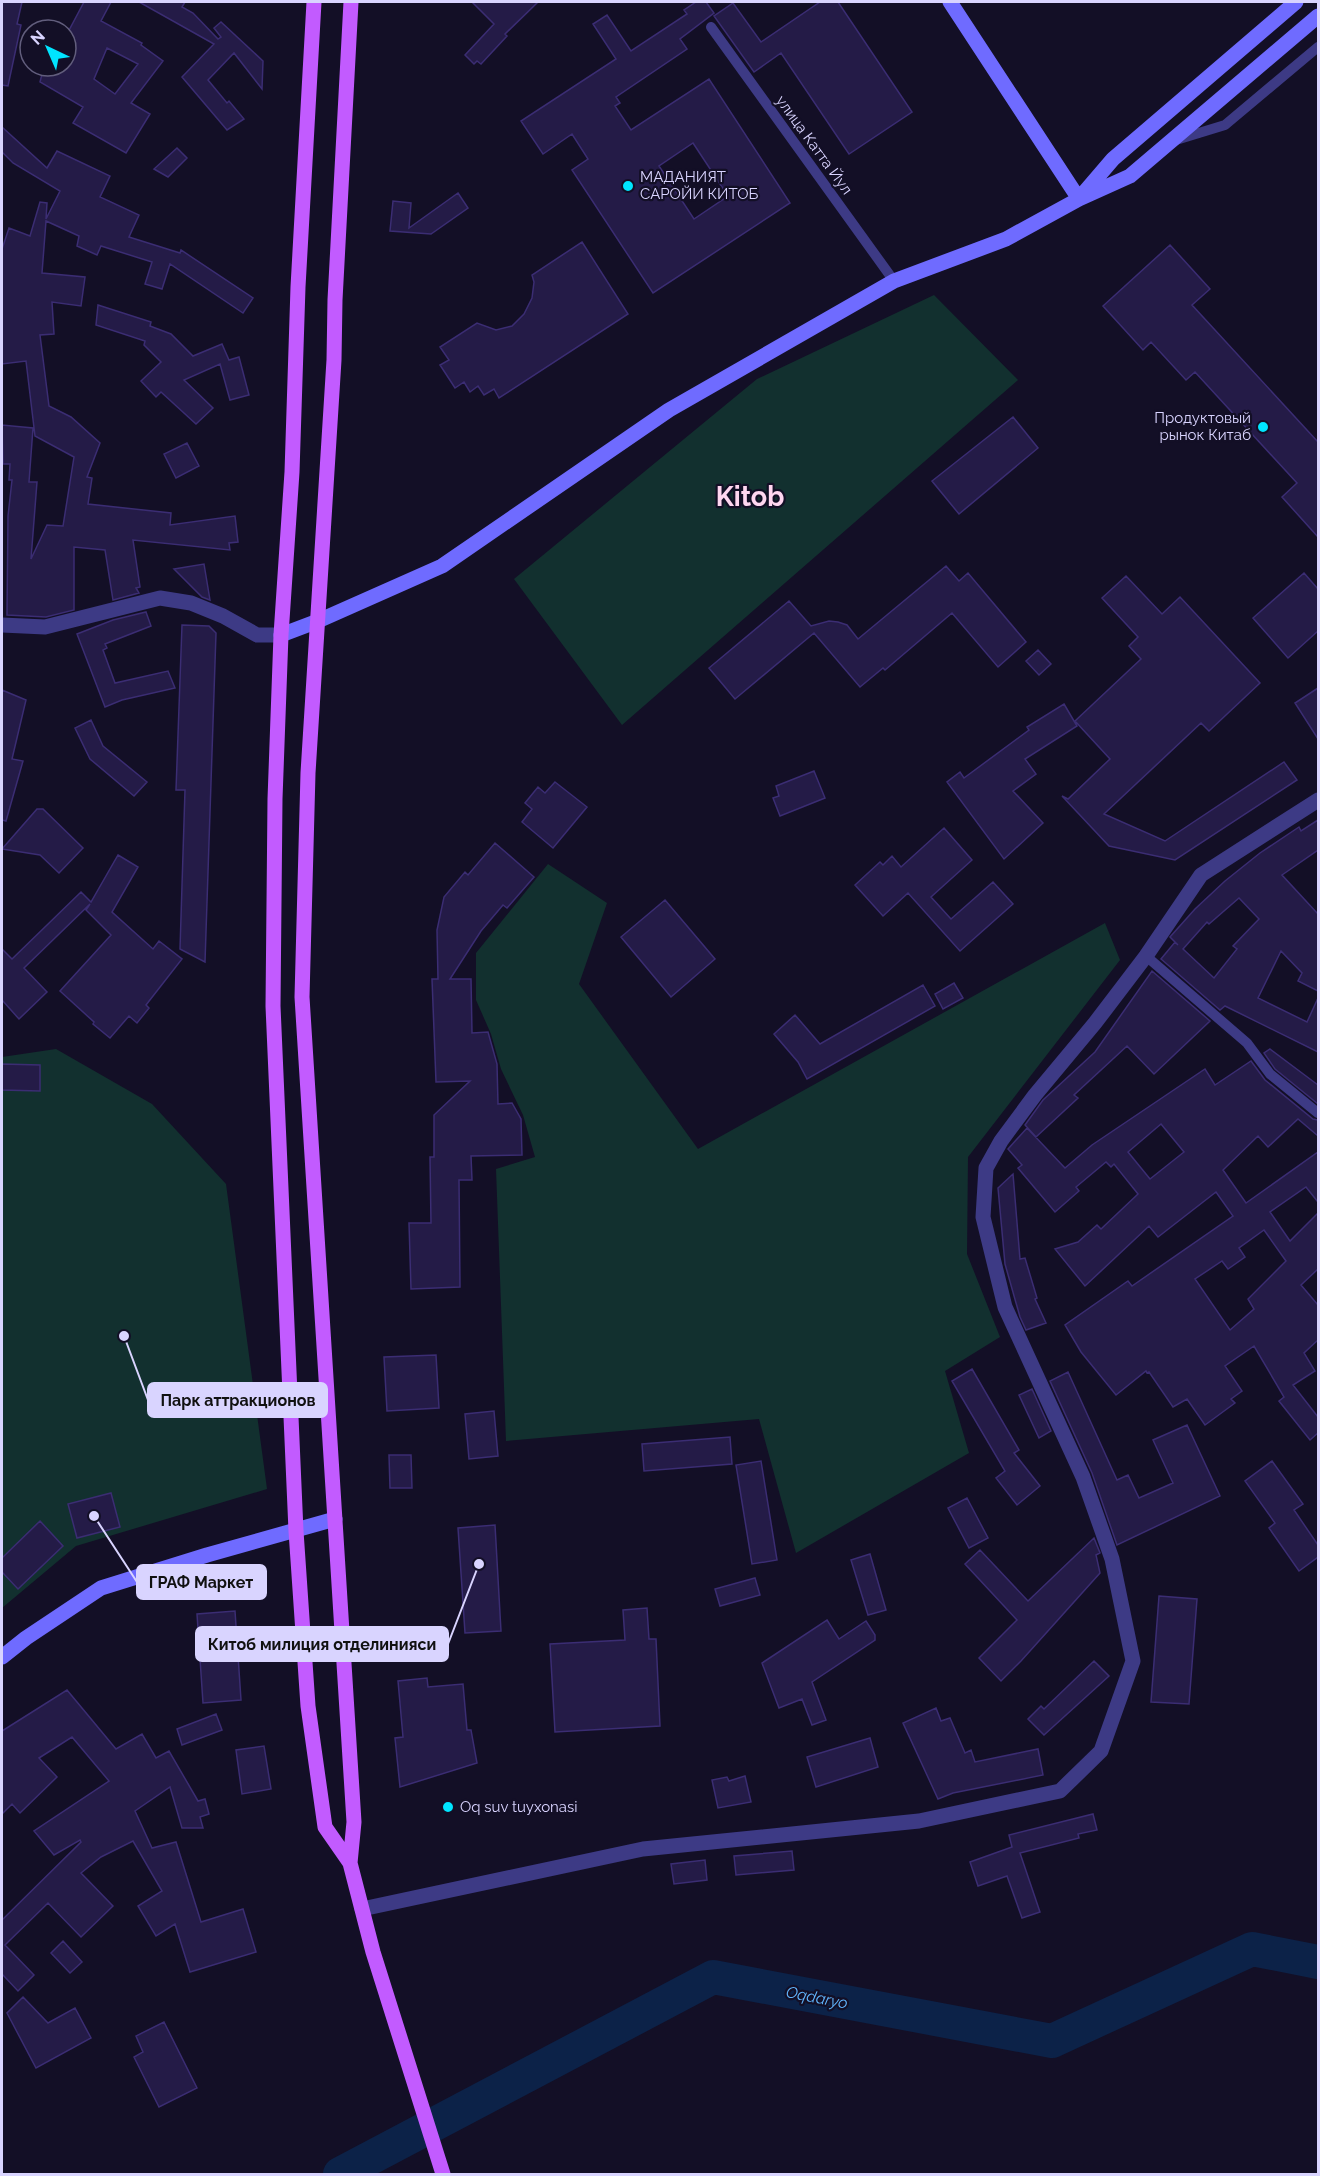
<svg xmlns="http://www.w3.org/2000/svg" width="1320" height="2176" font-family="Raleway,sans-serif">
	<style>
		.green { fill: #12302f }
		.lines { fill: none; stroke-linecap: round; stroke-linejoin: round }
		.river { stroke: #0c2248; stroke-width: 34 }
		.building { fill: #241b47; stroke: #3b2d73; stroke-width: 1.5; fill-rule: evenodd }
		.lane { stroke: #3d3a85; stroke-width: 10 }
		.street { stroke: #3d3a85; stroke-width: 15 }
		.secondary { stroke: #6f6bff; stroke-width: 15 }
		.primary { stroke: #c25bff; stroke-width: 15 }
		.poi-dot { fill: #00e5ff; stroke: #130f26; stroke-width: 2 }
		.labels { text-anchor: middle; stroke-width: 4.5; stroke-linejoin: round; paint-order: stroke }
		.street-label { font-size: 15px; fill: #d9d4ff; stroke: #130f26 }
		.poi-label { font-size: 15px; fill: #d9d4ff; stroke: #130f26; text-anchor: start }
		.water-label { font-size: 16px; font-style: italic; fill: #62b6ff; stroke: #130f26 }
		.town-label { font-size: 27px; font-weight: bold; fill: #ffd6f0; stroke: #130f26 }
		.leader { fill: none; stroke: #d9d4ff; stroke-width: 2 }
		.callout-dot { fill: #d9d4ff; stroke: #130f26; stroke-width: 2 }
		.callout { fill: #d9d4ff; stroke: #d9d4ff; stroke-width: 2 }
		.callout-label { font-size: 16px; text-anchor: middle; font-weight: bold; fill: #111 }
	</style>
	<rect width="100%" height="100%" fill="#130f26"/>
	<path class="green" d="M934 295 1018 380 622 725 514 579 757 379Z
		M548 864 607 903 579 984 698 1149 1105 923 1120 960 968 1157 967 1254 1000 1337 945 1371 969 1453 796 1553 759 1419 506 1441 496 1169 535 1157 523 1115 501 1069 491 1034 476 1000V953Z
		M56 1049 152 1104 226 1184 267 1489 76 1546 2 1608V1057Z"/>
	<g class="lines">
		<path class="river" d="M340 2174 713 1977 1052 2041 1252 1949 1318 1962"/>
	</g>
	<path class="building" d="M2 2H22L17 24 21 25 8 86 2 85Z
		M84 2H111L101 21 142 43 141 45 163 61 131 103 150 114 126 153 73 123 83 107 40 82 44 66H66V36ZM107 48 138 64 115 94 94 79Z
		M139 2H185L182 7 193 13 218 39 221 37 214 28 221 22 263 61 262 89 234 53 208 80 227 103 229 101 244 119 227 130 182 77 214 44Z
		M472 2H538L505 34 507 36 481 64 477 61 474 64 465 55 494 24Z
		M696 2H706L714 13 680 39 687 49 616 97 620 103 615 106 631 130 709 79 790 203 653 293 572 170 588 159 572 134 543 154 521 121 616 59 593 24 607 15 631 51 687 14 684 10ZM693 143 728 196 694 219 659 166Z
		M820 2H838L912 112 849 154 781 53 754 72 714 16 733 3 761 42Z
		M2 127 47 168 57 151 110 176 100 197 139 215 129 237 180 253 181 250 253 298 243 313 170 264 162 289 145 284 152 262 101 246 97 255 77 246 79 236 46 221 42 273 85 277 81 306 52 302 54 334 40 335 49 406 71 417 100 443 87 477 92 478 88 504 171 513 170 525 235 516 238 542 229 543 230 550 133 540 140 587 136 588 139 593 113 600 105 550 74 547V610L46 617 7 615 8 516 12 480H9L10 464H3L2 425 33 428 29 482H37L31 559 47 525 63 526 74 457 35 436 26 361 2 364V249L9 228 30 236 40 202 47 203 46 219 60 191 13 163 2 152Z
		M177 148 187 158 168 177 154 169Z
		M458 193 468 208 431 234 390 231 393 201 411 203 409 228Z
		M582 242 628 314 499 398 494 389 484 395 478 386 470 392 464 382 455 388 440 365 449 360 440 347 477 323 496 330 512 326 524 314 532 298 534 282 532 275Z
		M1170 245 1210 289 1192 305 1318 442V537L1282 497 1297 483 1195 372 1186 380 1151 342 1143 350 1103 306Z
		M98 305 151 322 150 326 171 334 193 356 222 344 229 360 239 357 249 395 230 400 220 364 184 380 213 408 196 424 161 392 156 397 141 381 161 362 144 345 145 341 96 325Z
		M1013 417 1038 448 959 514 932 481Z
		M187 443 199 466 176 478 164 454Z
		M204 564 210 600 202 597 174 569Z
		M946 566 959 581 968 573 1026 642 998 667 952 613 885 670 883 668 860 687 814 633 735 699 709 668 789 601 811 626 829 621 838 622 847 625 858 639Z
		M1304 573 1318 589V631L1288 658 1253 618Z
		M1126 576 1162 614 1180 597 1260 683 1209 731 1201 723 1104 814 1165 841 1284 762 1297 780 1175 860 1109 846 1062 796 1068 799 1110 759 1075 721 1141 659 1129 646 1138 637 1102 598Z
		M146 612 151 626 105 644 107 648 103 650 115 683 168 671 175 688 122 700 105 707 77 634 113 620Z
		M182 625 209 626 216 633 205 962 180 949 185 790H176Z
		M1038 650 1051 664 1039 675 1026 661Z
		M1318 688V739L1295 703Z
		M2 690 26 700 12 759 23 761 6 821 2 820Z
		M1064 704 1077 726 1025 759 1036 774 1013 791 1043 823 1004 859 947 782 960 772 964 778 1029 730 1027 727Z
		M91 720 103 746 147 782 134 796 90 759 75 728Z
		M814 771 825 798 780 816 773 798 779 796 776 786Z
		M555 782 587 807 553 848 522 822 532 809 525 803 538 787 545 793Z
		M37 809H43L83 848 59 873 40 855 2 849Z
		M1318 820V850L1282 875 1318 914V991L1298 981 1302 973 1281 951 1258 998 1307 1022 1318 998V1052L1225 1006 1220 1010 1161 959 1175 942 1178 945 1170 937 1195 909 1225 881 1260 853 1299 827 1301 831ZM1239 898 1259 919 1233 946 1237 949 1214 978 1183 949 1207 922 1209 924Z
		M944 828 972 860 931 897 951 919 993 882 1013 904 960 951 908 893 883 916 855 885 880 862 883 865 892 856 901 867Z
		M495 843 534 877 507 908 503 905 481 931 450 979H471L472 1033 488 1032 497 1064 498 1104 512 1103 521 1119 522 1155 471 1156 472 1180H459L460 1287 411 1289 409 1223H431L430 1157H434V1115L470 1081 436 1082 432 979H438L437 930 444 897 465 872 468 875Z
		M118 855 138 867 112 912 153 949 159 941 182 959 146 1005 149 1008 137 1023 129 1016 110 1038 93 1024 94 1022 60 991 111 935 86 910 90 904 24 968 47 992 19 1019 2 1000V949L12 959 81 892 91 902Z
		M665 900 715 959 671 997 621 937Z
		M1152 971 1210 1021 1154 1074 1127 1046 1074 1095 1078 1098 1036 1137 1025 1125 1043 1100 1095 1052Z
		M954 983 963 998 943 1009 935 994Z
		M923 985 935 1006 807 1079 798 1062 774 1034 795 1015 820 1044Z
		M1270 1049 1318 1085V1104L1275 1069 1264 1053Z
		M1251 1061 1265 1080 1313 1119 1318 1120V1136L1298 1119 1268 1147 1258 1136 1223 1170 1246 1203 1318 1152V1202L1306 1187 1270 1212 1290 1241 1318 1213V1269L1301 1285 1318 1305V1340L1304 1353 1315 1371 1293 1385 1318 1417V1433L1310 1440 1279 1401 1284 1397 1254 1346 1225 1366 1242 1391 1231 1399 1235 1403 1205 1425 1187 1399 1173 1407 1149 1372 1147 1373 1146 1371 1116 1395 1081 1352 1065 1325 1128 1281 1132 1286 1233 1216 1216 1192 1158 1237 1149 1226 1085 1286 1055 1249 1078 1242 1097 1225 1101 1229 1138 1194 1114 1164 1111 1167 1106 1162 1076 1187 1079 1191 1055 1212 1018 1168 1022 1165 1008 1149 1027 1128 1065 1168 1092 1145 1205 1069 1215 1085ZM1161 1124 1184 1152 1150 1179 1128 1152ZM1264 1230 1286 1261 1248 1299 1254 1309 1230 1330 1195 1279 1222 1261 1228 1269 1245 1257 1239 1248Z
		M2 1064 40 1065V1091L2 1090Z
		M1013 1174 1020 1259 1025 1258 1037 1298 1035 1299 1046 1323 1026 1330 1020 1317 1005 1264 998 1188Z
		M436 1355 439 1408 387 1411 384 1357Z
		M972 1369 1019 1450 1014 1453 1040 1486 1017 1505 996 1478 1005 1471 952 1381Z
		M1068 1372 1117 1480 1128 1475 1139 1498 1173 1483 1153 1440 1187 1425 1220 1496 1117 1545 1092 1473 1050 1381Z
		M1032 1389 1051 1431 1039 1438 1019 1395Z
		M494 1411 498 1456 469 1459 465 1414Z
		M730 1437 732 1464 644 1471 642 1444Z
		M389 1455H411L412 1488H390Z
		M761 1461 777 1560 752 1564 736 1465Z
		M1272 1461 1303 1504 1294 1510 1318 1545V1557L1299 1571 1269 1528 1275 1523 1245 1481Z
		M111 1493 120 1527 77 1538 68 1504Z
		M967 1498 988 1538 969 1548 948 1508Z
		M40 1521 63 1546 18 1589 2 1572V1558Z
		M495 1525 501 1631 465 1633 458 1528Z
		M1094 1538 1100 1553 1096 1555 1100 1573 1021 1661 1001 1681 979 1658 1017 1620 965 1564 980 1550 1028 1601Z
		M870 1554 886 1610 868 1615 851 1560Z
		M755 1578 760 1595 720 1606 715 1589Z
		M1159 1596 1197 1599 1189 1704 1151 1702Z
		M647 1608 649 1639H656L660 1726 555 1732 550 1644 625 1640 623 1610Z
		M235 1611 241 1700 203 1703 197 1614Z
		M827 1620 839 1639 866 1621 875 1635V1640L812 1682 826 1720 812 1725 802 1699 779 1708 762 1663Z
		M1094 1661 1109 1676 1044 1735 1028 1719 1041 1706 1044 1709Z
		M427 1678 428 1687 463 1684 467 1730H471L477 1763 400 1787 395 1738 403 1737 398 1681Z
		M67 1690 116 1749 142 1734 156 1758 169 1751 198 1801 205 1799 209 1814 200 1817 203 1828H182L170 1787 135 1811 152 1848 176 1842 201 1922 243 1909 256 1952 190 1972 175 1924 156 1936 138 1906 162 1891 133 1841 101 1857 81 1873 113 1906 81 1937 48 1903 5 1945 34 1975 18 1991 2 1974V1920L81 1842 80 1840 54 1855 34 1831 109 1781 72 1737 39 1758 57 1777 20 1813 12 1804 2 1814V1731Z
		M936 1708 941 1721 950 1718 965 1753 971 1750 975 1762 1038 1749 1043 1775 953 1793 938 1799 903 1723Z
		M216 1714 222 1730 182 1745 177 1729Z
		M870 1738 878 1767 816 1787 807 1757Z
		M264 1746 271 1789 242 1794 236 1750Z
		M745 1776 751 1802 718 1808 712 1780 727 1777 729 1781Z
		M1093 1814 1097 1830 1078 1834 1079 1838 1020 1853 1040 1912 1022 1918 1007 1876 978 1886 970 1862 1012 1847 1009 1835Z
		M792 1851 794 1870 736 1875 734 1856Z
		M705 1860 707 1880 674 1884 671 1864Z
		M63 1941 82 1962 70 1973 51 1953Z
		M23 1997 48 2023 75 2008 91 2038 36 2068 7 2013Z
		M164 2022 197 2088 159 2107 134 2057 143 2052 136 2036Z"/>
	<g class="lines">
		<path class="lane" d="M711 27 894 281
			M1176 140 1225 125 1318 47
			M1146 956 1247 1043 1270 1074 1318 1113"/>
		<path class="street" d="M2 625 45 627 160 598 191 603 223 616 257 635H281
			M362 1909 643 1849 919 1821 1060 1791 1101 1751 1133 1661 1112 1559 1083 1477 1005 1307 983 1217 986 1168 1001 1141 1035 1095 1095 1023 1146 956 1201 875 1318 800"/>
		<path class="secondary" d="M950 2 1079 199
			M1083 194 1113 159 1296 2
			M281 635 318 621 442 566 669 410 894 281 1006 239 1079 199 1130 176 1318 16
			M2 1657 26 1638 101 1588 207 1555 335 1519"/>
		<path class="primary" d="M314 2 298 287 292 472 281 635 275 799 273 1006 296 1531 308 1706 325 1827 350 1863 373 1952 443 2174
			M350 1863 354 1822 302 997 308 773 334 360 335 300 351 2"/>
	</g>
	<g class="poi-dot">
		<circle cx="628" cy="186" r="6"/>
		<circle cx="1263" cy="427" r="6"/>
		<circle cx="448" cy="1807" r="6"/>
	</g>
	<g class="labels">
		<g class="street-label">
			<text transform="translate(814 145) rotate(54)" y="5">улица Катта Йул</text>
		</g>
		<g class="poi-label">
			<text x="640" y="182">МАДАНИЯТ<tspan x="640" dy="17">САРОЙИ КИТОБ</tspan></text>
			<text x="1251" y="423" text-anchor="end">Продуктовый<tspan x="1251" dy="17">рынок Китаб</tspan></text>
			<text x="460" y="1812">Oq suv tuyxonasi</text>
		</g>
		<g class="water-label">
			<text transform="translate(817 1997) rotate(11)" y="6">Oqdaryo</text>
		</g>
		<g class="town-label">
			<text x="750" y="506">Kitob</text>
		</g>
	</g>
	<path class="leader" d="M124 1336L148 1400M94 1516L137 1582M479 1564L448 1644"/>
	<g class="callout-dot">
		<circle cx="124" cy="1336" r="6"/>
		<circle cx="94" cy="1516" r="6"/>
		<circle cx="479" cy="1564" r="6"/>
	</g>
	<g class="callout">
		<rect x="148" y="1383" width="179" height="34" rx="6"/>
		<rect x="137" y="1565" width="129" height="34" rx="6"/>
		<rect x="196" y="1627" width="252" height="34" rx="6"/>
	</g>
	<g class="callout-label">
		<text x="238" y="1406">Парк аттракционов</text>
		<text x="201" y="1588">ГРАФ Маркет</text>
		<text x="322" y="1650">Китоб милиция отделинияси</text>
	</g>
	<rect width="1320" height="2176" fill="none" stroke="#d9d4ff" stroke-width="6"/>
	<g transform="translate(48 48) rotate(316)"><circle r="28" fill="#130f26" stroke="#625e7d" stroke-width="1.5"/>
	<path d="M0-4.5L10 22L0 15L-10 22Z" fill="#00e5ff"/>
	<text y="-9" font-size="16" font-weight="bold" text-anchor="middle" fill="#d9d4ff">N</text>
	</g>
</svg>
